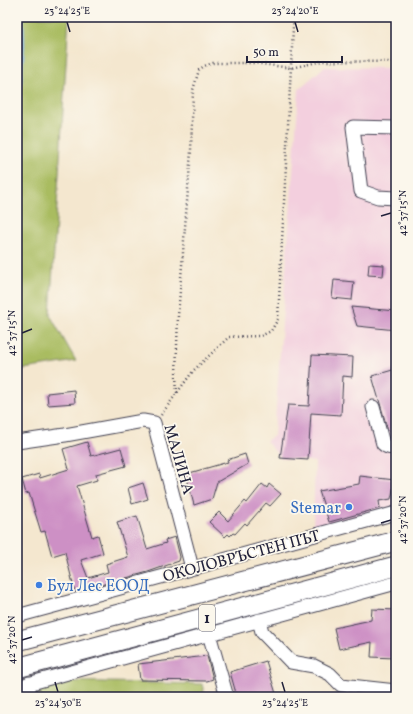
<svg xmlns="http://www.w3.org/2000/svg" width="413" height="714" font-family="Vollkorn,serif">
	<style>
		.built { fill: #f3cfde }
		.green { fill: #a9bc60; stroke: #666f4e }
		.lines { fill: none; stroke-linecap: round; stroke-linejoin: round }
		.stream { stroke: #69a3d9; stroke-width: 4 }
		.building { fill: #cd90c5 }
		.minor-casing { stroke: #424051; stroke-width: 15 }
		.highway-casing { stroke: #424051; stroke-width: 21 }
		.path { stroke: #424051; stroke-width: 2.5; stroke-dasharray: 1 3; stroke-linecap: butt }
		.minor { stroke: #fff; stroke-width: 13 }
		.highway { stroke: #fff; stroke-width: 19 }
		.ticks { fill: none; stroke: #22223b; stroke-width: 1.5 }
		.shop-dot { fill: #3f7fe0; stroke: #fbf7ec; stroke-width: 1.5 }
		.labels { text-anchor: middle; stroke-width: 3.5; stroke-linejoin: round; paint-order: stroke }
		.shield { fill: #fbf7ec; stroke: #636270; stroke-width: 1 }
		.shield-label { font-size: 15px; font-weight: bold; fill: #22223b }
		.street-label { font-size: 16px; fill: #22223b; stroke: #fbf7ec }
		.shop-label { font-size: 16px; fill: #366cbe; stroke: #fbf7ec; text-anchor: end }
		.neatline { fill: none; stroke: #22223b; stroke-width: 1.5 }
		.ticks-label { font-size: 10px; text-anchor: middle; fill: #22223b }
	</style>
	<rect width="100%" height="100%" fill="#fbf7ec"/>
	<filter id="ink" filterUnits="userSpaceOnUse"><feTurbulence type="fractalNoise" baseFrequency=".025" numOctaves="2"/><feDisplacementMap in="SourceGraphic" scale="8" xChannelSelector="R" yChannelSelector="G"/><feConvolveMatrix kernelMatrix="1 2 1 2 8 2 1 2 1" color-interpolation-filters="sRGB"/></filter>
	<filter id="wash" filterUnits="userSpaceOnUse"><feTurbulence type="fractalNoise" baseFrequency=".012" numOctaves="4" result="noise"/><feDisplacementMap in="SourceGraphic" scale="16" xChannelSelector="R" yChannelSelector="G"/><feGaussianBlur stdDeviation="0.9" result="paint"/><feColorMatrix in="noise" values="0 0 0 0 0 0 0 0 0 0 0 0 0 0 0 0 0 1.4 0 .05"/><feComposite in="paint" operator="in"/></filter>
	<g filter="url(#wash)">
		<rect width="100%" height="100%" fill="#f4e7cf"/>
		<path class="built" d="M324 67 396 68V508L313 530 315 462 280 457 266 441 274 436 299 89Z"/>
		<path class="green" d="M17 17H69L50 315 76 361 17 370Z
			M60 681 202 684 205 697H30V691Z"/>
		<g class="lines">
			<path class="stream" d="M17 121 23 45 22 17"/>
		</g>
		<g id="blocks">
			<path class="building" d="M369 264 384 265 383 276 368 275Z
				M334 280 354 282 352 300 332 298Z
				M351 307 396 311V330L357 326Z
				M312 355 353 357 352 377 343 376 341 415 311 413 308 460 280 458 288 405 309 406Z
				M396 369V429L388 431 372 376Z
				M74 390 75 403 48 405 47 393Z
				M87 442 91 456 121 448 126 466 96 474 97 480 77 486 92 537 98 535 103 553 81 560 88 578 108 572 106 564 128 557 117 522 137 516 147 549 166 543 165 540 175 537 180 557 179 561 148 572 75 592 65 552 52 556 45 531 41 532 29 493 26 494 22 479 39 474 40 478 69 469 63 449Z
				M245 454 248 464 217 482 212 499 194 505 186 474 228 462 227 460Z
				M360 476 395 480 391 499 379 501 380 508 329 522 319 491 359 484Z
				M143 483 148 499 132 504 128 488Z
				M262 484 267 488 269 484 281 494 270 506 266 503 247 525 245 523 235 534 233 533 230 536 228 534 225 537 209 522 219 512 228 521 245 501 247 503Z
				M372 609 396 610 394 658 371 657 372 642 339 649 334 628 371 620Z
				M207 656 213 679 207 681 140 680 138 664Z
				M266 661 277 697H237L230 672Z"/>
		</g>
	</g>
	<g filter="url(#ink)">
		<use href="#blocks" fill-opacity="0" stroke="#424051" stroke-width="1"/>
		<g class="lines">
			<defs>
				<path id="minor" d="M396 128 353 127 361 191 378 197 396 198
					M373 407 383 444C387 448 390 448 396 447
					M17 442 65 435 143 421 154 423 192 568
					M17 616 396 513
					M259 620 262 632 291 662 314 666 330 674 341 685 396 691
					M209 634 227 697
					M17 687 396 583
					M29 697V683"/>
				<path id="highway" d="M17 641 396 541
					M17 668 396 566"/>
			</defs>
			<use href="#minor" class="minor-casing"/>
			<use href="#highway" class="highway-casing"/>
			<path class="path" d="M177 393 176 375 178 316 191 151 193 90 199 70 204 66 213 63H254L291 68 322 61 396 62
				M161 415 193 371 229 337 261 336 271 331 278 319 293 28 294 17"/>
			<use href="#minor" class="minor"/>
			<use href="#highway" class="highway"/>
		</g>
	</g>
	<path class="ticks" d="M67 22 70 32M295 22 298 32M381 216 391 213M22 333 32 329M381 523 391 520M22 640 32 637M55 682 58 692M282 682 285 692"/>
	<g class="shop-dot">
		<circle cx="349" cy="507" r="4"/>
		<circle cx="39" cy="585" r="4"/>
	</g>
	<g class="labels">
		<rect class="shield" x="199" y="605" width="16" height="26" rx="3"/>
		<g class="shield-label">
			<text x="207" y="623">1</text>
		</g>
		<g class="street-label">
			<text transform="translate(180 459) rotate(74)" y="6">МАЛИНА</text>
			<text transform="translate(241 555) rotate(-15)" y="6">ОКОЛОВРЪСТЕН ПЪТ</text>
		</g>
		<g class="shop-label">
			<text x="341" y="513">Stemar</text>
			<text x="47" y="591" text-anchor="start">Бул Лес ЕООД</text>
		</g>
	</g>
	<rect width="413" height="714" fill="none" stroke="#fbf7ec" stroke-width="44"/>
	<path d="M247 56v6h95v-6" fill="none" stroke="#22223b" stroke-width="2"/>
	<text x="253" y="56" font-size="12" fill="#22223b" stroke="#fbf7ec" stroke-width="3" paint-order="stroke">50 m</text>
	<rect x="22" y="22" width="369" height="670" class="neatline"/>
	<g class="ticks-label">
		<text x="67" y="14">23°24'25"E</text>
		<text x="295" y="14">23°24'20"E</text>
		<text transform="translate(402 213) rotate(-90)" y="4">42°37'15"N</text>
		<text transform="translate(11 333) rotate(-90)" y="4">42°37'15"N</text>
		<text transform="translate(402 520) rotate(-90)" y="4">42°37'20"N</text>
		<text transform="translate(11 640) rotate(-90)" y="4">42°37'20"N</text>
		<text x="58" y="706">23°24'30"E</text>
		<text x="285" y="706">23°24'25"E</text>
	</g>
</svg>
